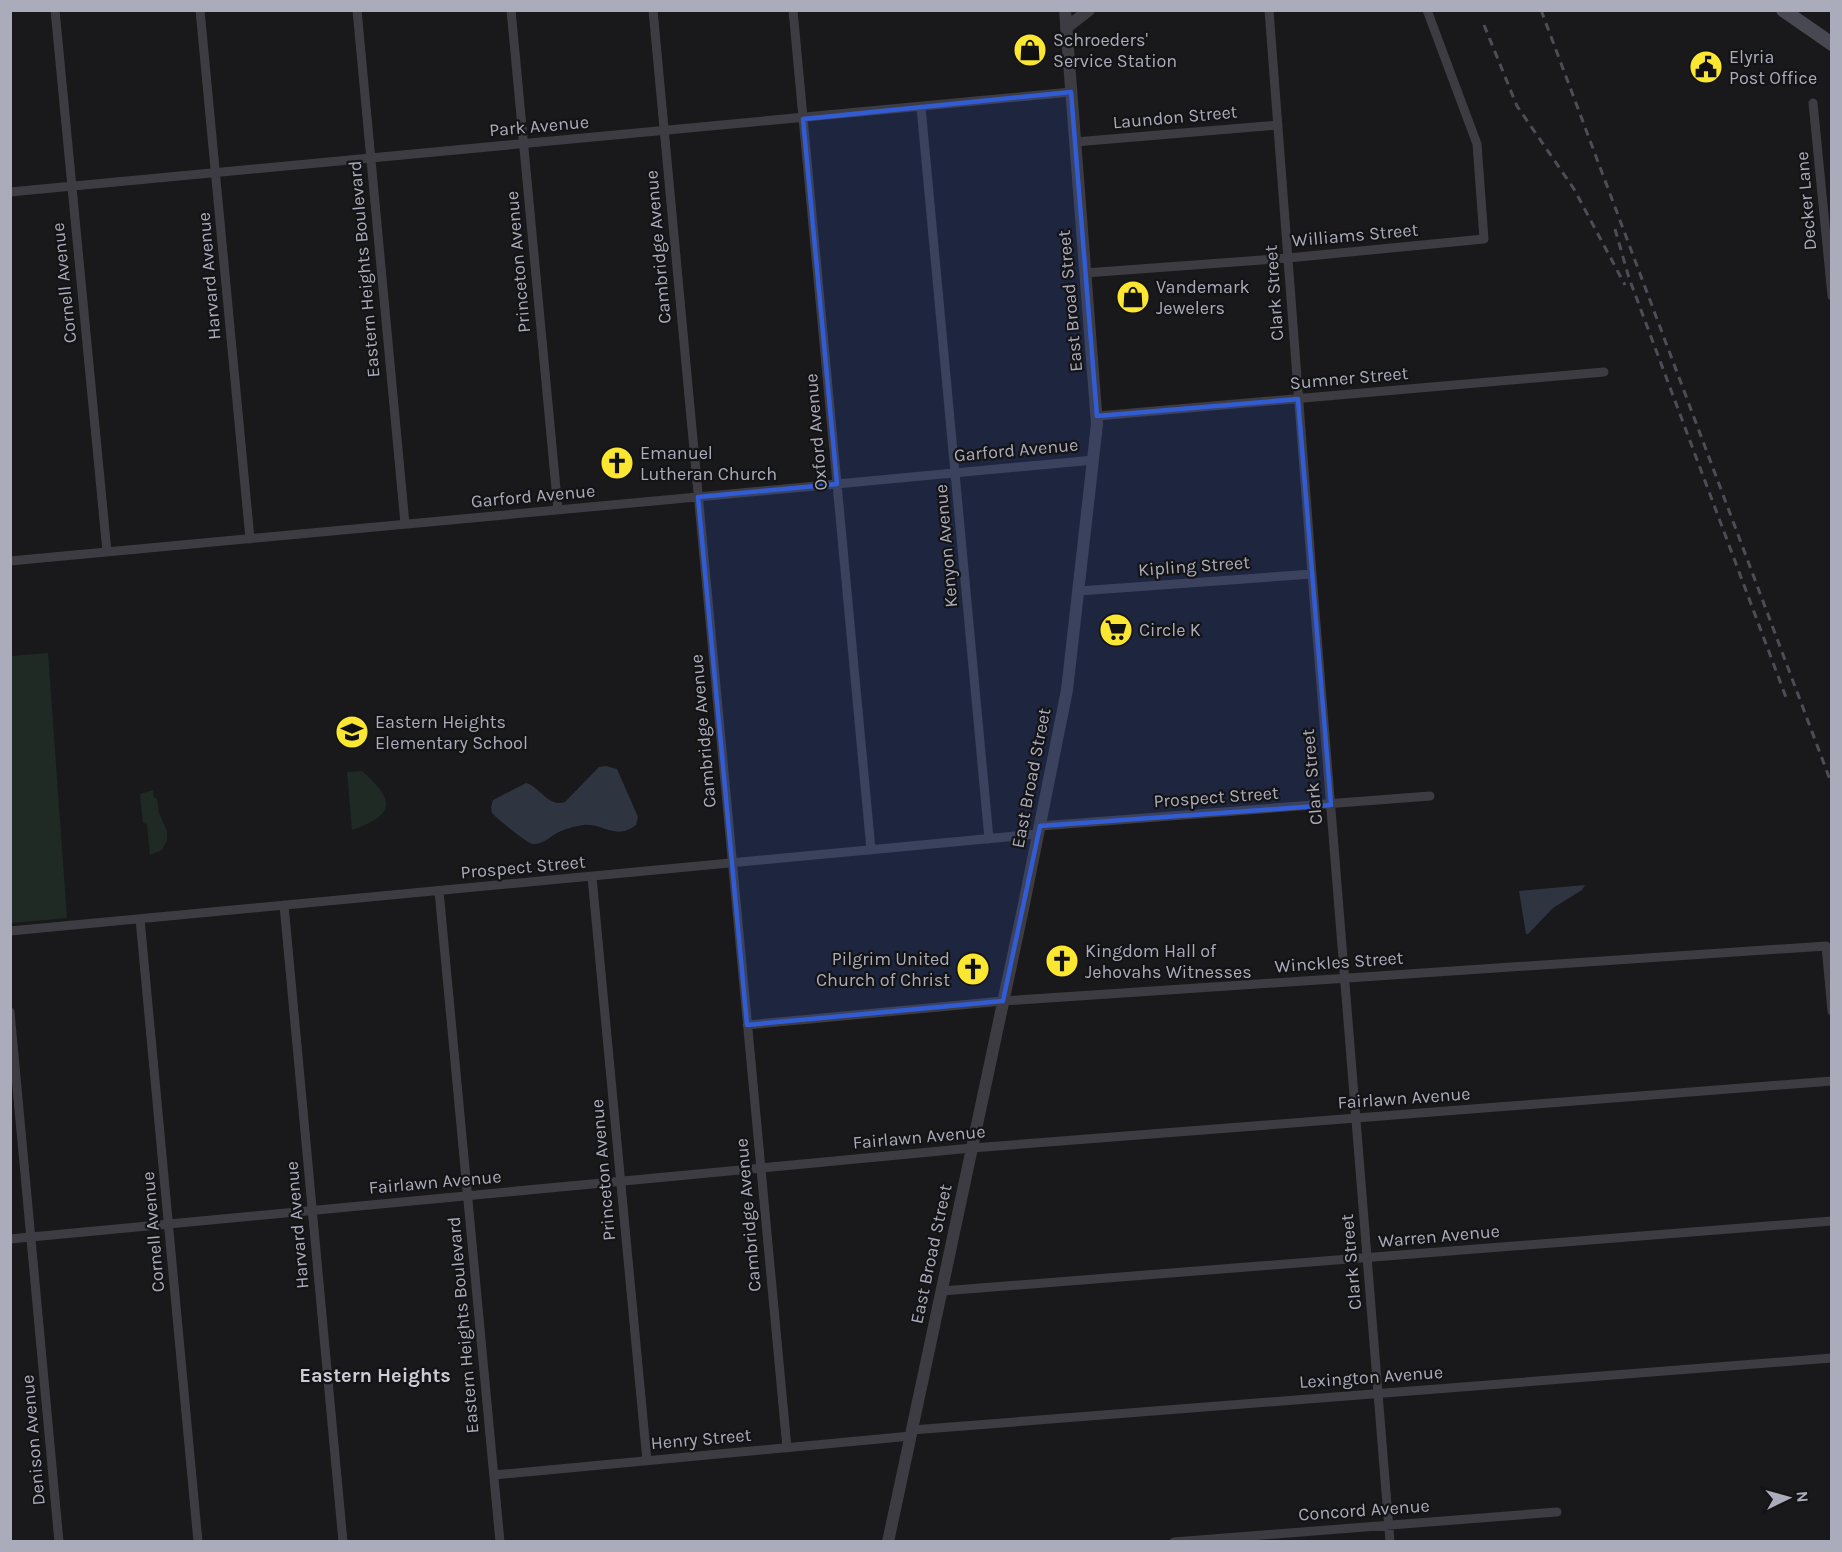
<svg xmlns="http://www.w3.org/2000/svg" width="1842" height="1552" font-family="Karla,sans-serif">
	<style>
		.green { fill: #202a24 }
		.water { fill: #2e3440 }
		.lines { fill: none; stroke-linecap: round; stroke-linejoin: round }
		.minor { stroke: #3c3c42; stroke-width: 9 }
		.tertiary { stroke: #3c3c42; stroke-width: 12 }
		.secondary { stroke: #474851; stroke-width: 14 }
		.rail { stroke: #4c4d56; stroke-width: 3; stroke-dasharray: 8 6; stroke-linecap: butt }
		.marked { fill: #325cd4; fill-opacity: 0.2; stroke: #325cd4; stroke-width: 4.5; stroke-linejoin: round }
		.labels { text-anchor: middle; stroke-width: 4.5; stroke-linejoin: round; paint-order: stroke }
		.poi-label { font-size: 18px; fill: #abacbb; stroke: #141416; text-anchor: start }
		.street-label { font-size: 18px; fill: #abacbb; stroke: #141416 }
		.neighbourhood-label { font-size: 20px; font-weight: bold; fill: #ccccd7; stroke: #141416 }
	</style>
	<rect width="100%" height="100%" fill="#19191b"/>
	<path class="green" d="M48 653 67 918 11 923V656Z
		M362 771C395 801 396 814 352 830L347 772Z
		M153 790 154 798H157L159 813 167 831V840L162 850 150 855 147 824 143 823 140 794Z"/>
	<path class="water" d="M606 766 617 769 638 817 636 825C615 841 604 823 583 825 576 826 568 828 561 831 551 835 544 845 532 844 527 843 496 818 492 813L491 807 493 800 526 783C540 787 549 808 565 802L599 767Z
		M1585 885 1582 890 1553 908 1528 934H1526L1519 891Z"/>
	<g class="lines">
		<path class="minor" d="M55 10 107 552
			M200 10 250 539
			M357 10 405 524
			M511 10 558 510
			M653 10 787 1448
			M793 10 871 850
			M1269 10 1312 574 1390 1542
			M1813 103 1832 296
			M921 107 989 839
			M1075 142 1278 125
			M10 192 1071 92
			M1085 273 1288 258 1484 239 1477 144 1427 10
			M1097 416 1604 372
			M10 561 1094 460
			M1079 591 1312 574
			M1040 826 1430 796
			M592 877 647 1461
			M439 891 500 1542
			M284 905 343 1542
			M140 919 198 1542
			M10 931 1038 834
			M10 1012 59 1542
			M747 1025 1003 1001 1826 946 1832 1011
			M10 1239 972 1148 1832 1081
			M942 1291 1832 1221
			M912 1430 1832 1358
			M494 1475 911 1436
			M1174 1542 1557 1512"/>
		<path class="tertiary" d="M1066 28 1089 10
			M888 1542 1023 909 1067 690 1097 424 1065 10"/>
		<path class="secondary" d="M1783 10 1832 44"/>
		<path class="rail" d="M1541 10 1832 785
			M1484 25 1517 106 1574 189 1625 285
			M1615 229 1629 278 1787 700"/>
	</g>
	<path class="marked" d="M1071 92 1097 416 1298 399 1331 805 1040 826 1003 1001 747 1025 698 497 837 484 803 119Z"/>
	<defs>
		<symbol id="shop-disc" viewBox="-11 -11 22 22"><circle r="9.5" fill="#fbe631" stroke="#141416"/><path d="M-5-2.5h2.3a2.7 3.5 0 0 1 5.4 0H5L5.5 6h-11ZM-1.5-2.5h3a1.5 2.3 0 0 0-3 0Z" fill="#111"/></symbol>
		<symbol id="civic-disc" viewBox="-11 -11 22 22"><circle r="9.5" fill="#fbe631" stroke="#141416"/><path d="M-.6-6.5H3V-4.5H.6V-3L4-1V1h2V6H-6V1h2V-1L-.6-3ZM-1.2 2.5V6h2.4V2.5Z" fill="#111"/></symbol>
		<symbol id="church-disc" viewBox="-11 -11 22 22"><circle r="9.5" fill="#fbe631" stroke="#141416"/><path d="M-1.2-6h2.4v3.5h3.3v2.4h-3.3V6h-2.4V-.1h-3.3v-2.4h3.3Z" fill="#111"/></symbol>
		<symbol id="supermarket-disc" viewBox="-11 -11 22 22"><circle r="9.5" fill="#fbe631" stroke="#141416"/><path d="M-6-5.5h2.5l.6 2H6L4.5 2H-2.5L-4.4-4H-6ZM-1.5 3.2a1.3 1.3 0 1 0 .1 0ZM3 3.2a1.3 1.3 0 1 0 .1 0Z" fill="#111"/></symbol>
		<symbol id="school-disc" viewBox="-11 -11 22 22"><circle r="9.5" fill="#fbe631" stroke="#141416"/><path d="M0-5L7-2L0 1L-7-2ZM-4 1L0 2.5L4 1V4Q0 6-4 4Z" fill="#111"/></symbol>
	</defs>
	<g fill-rule="evenodd">
		<use href="#shop-disc" x="1011" y="31" width="38" height="38"/>
		<use href="#civic-disc" x="1687" y="48" width="38" height="38"/>
		<use href="#shop-disc" x="1114" y="278" width="38" height="38"/>
		<use href="#church-disc" x="598" y="444" width="38" height="38"/>
		<use href="#supermarket-disc" x="1097" y="611" width="38" height="38"/>
		<use href="#school-disc" x="333" y="713" width="38" height="38"/>
		<use href="#church-disc" x="1043" y="942" width="38" height="38"/>
		<use href="#church-disc" x="954" y="950" width="38" height="38"/>
	</g>
	<g class="labels">
		<g class="poi-label">
			<text x="1053" y="46">Schroeders'<tspan x="1053" dy="21">Service Station</tspan></text>
			<text x="1729" y="63">Elyria<tspan x="1729" dy="21">Post Office</tspan></text>
			<text x="1156" y="293">Vandemark<tspan x="1156" dy="21">Jewelers</tspan></text>
			<text x="640" y="459">Emanuel<tspan x="640" dy="21">Lutheran Church</tspan></text>
			<text x="1139" y="636">Circle K</text>
			<text x="375" y="728">Eastern Heights<tspan x="375" dy="21">Elementary School</tspan></text>
			<text x="1085" y="957">Kingdom Hall of<tspan x="1085" dy="21">Jehovahs Witnesses</tspan></text>
			<text x="950" y="965" text-anchor="end">Pilgrim United<tspan x="950" dy="21">Church of Christ</tspan></text>
		</g>
		<g class="street-label">
			<text transform="translate(1175 117) rotate(-5)" y="6">Laundon Street</text>
			<text transform="translate(539 126) rotate(-5)" y="6">Park Avenue</text>
			<text transform="translate(1806 201) rotate(-95)" y="6">Decker Lane</text>
			<text transform="translate(1355 235) rotate(-5)" y="6">Williams Street</text>
			<text transform="translate(658 247) rotate(-95)" y="6">Cambridge Avenue</text>
			<text transform="translate(518 262) rotate(-95)" y="6">Princeton Avenue</text>
			<text transform="translate(364 269) rotate(-95)" y="6">Eastern Heights Boulevard</text>
			<text transform="translate(209 276) rotate(-95)" y="6">Harvard Avenue</text>
			<text transform="translate(64 283) rotate(-96)" y="6">Cornell Avenue</text>
			<text transform="translate(1274 293) rotate(-94)" y="6">Clark Street</text>
			<text transform="translate(1070 301) rotate(-95)" y="6">East Broad Street</text>
			<text transform="translate(1349 378) rotate(-5)" y="6">Sumner Street</text>
			<text transform="translate(816 432) rotate(-95)" y="6">Oxford Avenue</text>
			<text transform="translate(1016 450) rotate(-5)" y="6">Garford Avenue</text>
			<text transform="translate(533 496) rotate(-5)" y="6">Garford Avenue</text>
			<text transform="translate(946 546) rotate(-95)" y="6">Kenyon Avenue</text>
			<text transform="translate(1194 566) rotate(-4)" y="6">Kipling Street</text>
			<text transform="translate(703 731) rotate(-95)" y="6">Cambridge Avenue</text>
			<text transform="translate(1312 777) rotate(-95)" y="6">Clark Street</text>
			<text transform="translate(1031 778) rotate(-79)" y="6">East Broad Street</text>
			<text transform="translate(1216 797) rotate(-4)" y="6">Prospect Street</text>
			<text transform="translate(523 867) rotate(-5)" y="6">Prospect Street</text>
			<text transform="translate(1339 962) rotate(-4)" y="6">Winckles Street</text>
			<text transform="translate(1404 1098) rotate(-4)" y="6">Fairlawn Avenue</text>
			<text transform="translate(919 1137) rotate(-5)" y="6">Fairlawn Avenue</text>
			<text transform="translate(603 1170) rotate(-95)" y="6">Princeton Avenue</text>
			<text transform="translate(435 1182) rotate(-5)" y="6">Fairlawn Avenue</text>
			<text transform="translate(748 1215) rotate(-95)" y="6">Cambridge Avenue</text>
			<text transform="translate(297 1225) rotate(-95)" y="6">Harvard Avenue</text>
			<text transform="translate(153 1232) rotate(-95)" y="6">Cornell Avenue</text>
			<text transform="translate(1439 1236) rotate(-5)" y="6">Warren Avenue</text>
			<text transform="translate(931 1254) rotate(-78)" y="6">East Broad Street</text>
			<text transform="translate(1351 1262) rotate(-95)" y="6">Clark Street</text>
			<text transform="translate(463 1325) rotate(-95)" y="6">Eastern Heights Boulevard</text>
			<text transform="translate(1371 1377) rotate(-4)" y="6">Lexington Avenue</text>
			<text transform="translate(701 1439) rotate(-5)" y="6">Henry Street</text>
			<text transform="translate(33 1440) rotate(-95)" y="6">Denison Avenue</text>
			<text transform="translate(1364 1510) rotate(-4)" y="6">Concord Avenue</text>
		</g>
		<g class="neighbourhood-label">
			<text x="375" y="1382">Eastern Heights</text>
		</g>
	</g>
	<rect width="1842" height="1552" fill="none" stroke="#abacbb" stroke-width="24"/>
	<g transform="translate(1788 1498) rotate(85)" stroke="#141416" stroke-width="4.5" paint-order="stroke">
	<path d="M0-4.5L10 22L0 15L-10 22Z" fill="#abacbb"/>
	<text y="-9" font-size="16" font-weight="bold" text-anchor="middle" fill="#abacbb">N</text>
	</g>
</svg>
